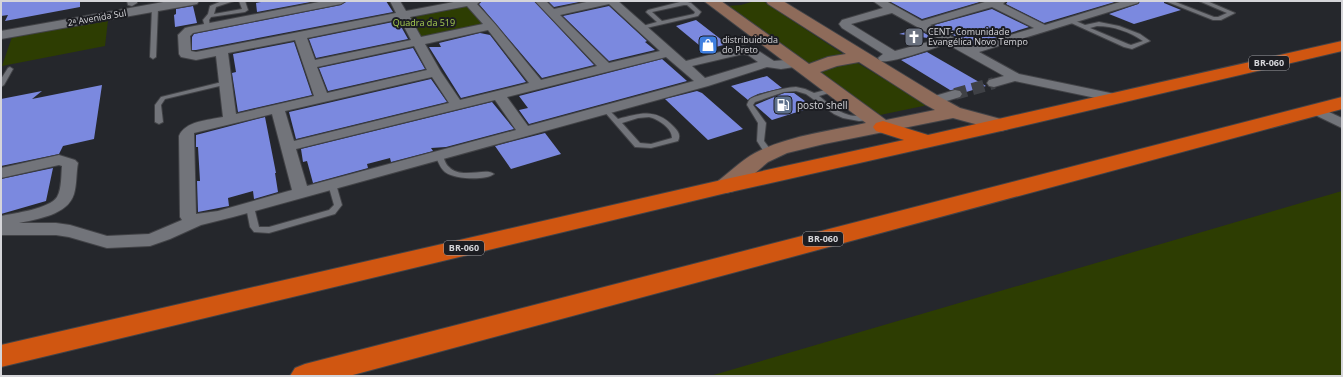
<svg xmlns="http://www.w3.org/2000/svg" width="1343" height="377" font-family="'Open Sans',sans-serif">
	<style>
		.green { fill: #2d3d02 }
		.building { fill: #7b89df }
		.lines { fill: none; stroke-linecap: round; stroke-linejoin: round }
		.minor-tunnel { stroke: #3f4146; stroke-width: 12; stroke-dasharray: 12 6; stroke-linecap: butt }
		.service-casing { stroke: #424347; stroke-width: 2 }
		.minor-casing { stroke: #424347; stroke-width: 2 }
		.tertiary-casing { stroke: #424347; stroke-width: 2 }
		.secondary-casing { stroke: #424347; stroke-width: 2 }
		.motorway-casing { stroke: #424347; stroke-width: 2 }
		.service { fill: #72747a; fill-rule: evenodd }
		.minor { fill: #72747a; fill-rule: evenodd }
		.tertiary { fill: #72747a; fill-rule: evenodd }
		.secondary { fill: #8e6b5a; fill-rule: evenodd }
		.motorway { fill: #d05611; fill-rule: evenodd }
		.labels { text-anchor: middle; stroke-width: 4; stroke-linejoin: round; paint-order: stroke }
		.far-street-label { font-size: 9px; fill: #d5d5d9; stroke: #1c1d22 }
		.far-park-label { font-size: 9px; fill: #a9d052; stroke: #1c1d22 }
		.far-poi-label { font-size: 9px; fill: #d5d5d9; stroke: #1c1d22; text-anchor: start }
		.shield { fill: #1c1d22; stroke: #9e9ea2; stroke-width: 1 }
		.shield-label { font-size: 9px; font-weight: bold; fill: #d5d5d9 }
		.poi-label { font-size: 10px; fill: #d5d5d9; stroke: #1c1d22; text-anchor: start }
	</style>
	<rect width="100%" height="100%" fill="#25272c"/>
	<path class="green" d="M471 1 490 24 415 41 400 12Z
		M755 1H763L843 54 807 64 727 6 741 5Z
		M108 20 105 46 2 66 12 37Z
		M854 61 928 105 880 115 817 71Z
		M1342 191V376H710Z"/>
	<path class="building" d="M1 1H80V7L5 21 8 15 1 16Z
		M266 1H316L257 12 256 3Z
		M347 1H386L393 12 196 50H192V37L194 34 341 5Z
		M482 1H534L594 65 542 78 479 4Z
		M548 1H584L554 7Z
		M889 1H983L922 19Z
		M1008 1 1018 2 1118 1 1044 23 1006 4Z
		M1140 1H1164V3L1181 10 1134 24 1109 14 1138 4Z
		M193 6 197 23 175 27 174 15 176 14V9Z
		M609 6 647 41 645 42 655 50 609 61 563 16Z
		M992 9 1029 27 972 45 934 25Z
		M696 20 727 44 705 50 676 26Z
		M398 21 408 39 316 58 309 39Z
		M917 29 935 39 899 34Z
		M480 33 490 35 526 82 461 98 429 47H441L439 43Z
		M294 42 312 95 238 112 232 73 236 72 233 54Z
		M413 48 425 69 328 91 319 68Z
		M927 52 986 86 963 93 960 90H950L901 60Z
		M662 59 687 81 529 124 519 110 528 108 519 96Z
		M767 76 782 88 758 94 748 100 731 86Z
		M431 79 447 102 296 139 289 112Z
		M102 85 94 139 63 146 59 154 1 166V99L42 91 32 99Z
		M697 91 702 93 743 129 708 140 665 99Z
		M784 93H794L813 107 772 120 755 105Z
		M492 102 514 129 446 147 431 148 433 151 391 162 390 158 367 164 368 168 313 183 307 161 303 162 301 149Z
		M265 117 276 173H275L278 192 254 199 253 191 228 198 229 206 198 212 197 181H200L198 147H196V135Z
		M545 133 561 154 511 169 495 146Z
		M53 168 46 201 1 214V179Z"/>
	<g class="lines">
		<path class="minor-tunnel" d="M955 94 994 83"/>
		<defs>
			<path id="service" d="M222 1H234L216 7 214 14 242 9 239 1H245L248 10 245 12 211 17 209 20 210 26 205 27 203 20 208 14 210 6Z
				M684 1 691 3 700 11 701 12 698 16 642 29 639 27 657 22 647 13 646 12 648 10ZM684 5H687L695 12 694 14 662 21 652 12Z
				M1165 1H1173L1214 17H1218L1227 13 1199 1H1207L1235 13 1221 20H1213Z
				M155 6 158 8 156 57 153 59 150 57 152 8Z
				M1071 19 1085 25 1099 22 1119 26 1140 34 1150 41 1132 49 1124 47 1069 22 1068 21ZM1097 26C1113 26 1130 32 1143 41L1131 45 1128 44 1090 28Z
				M10 67 13 69 4 85 1 87V79L8 68Z
				M226 81 228 82V84L165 99 161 105 163 122 159 124 155 122V105L161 97Z
				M796 87 805 89 814 93 833 88 835 89V91L819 96C828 103 837 112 849 115 856 117 868 114 874 118L870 120 859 121 843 118 834 114 806 94 796 91 784 92 755 102 753 105 766 123 764 141 773 153 772 155H766L757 141 758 123 747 105C747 104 749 100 750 99 755 95 788 87 796 87Z
				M605 107 607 108 618 119C641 113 656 108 674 127 678 131 681 135 678 141L651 148 635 147 603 110 602 109 603 108ZM649 117C658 119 672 128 672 138L651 144 640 143 622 123 638 118Z
				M436 153H442C444 158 445 164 449 167 461 180 486 167 494 174 485 181 454 179 445 172 440 168 438 161 435 155Z
				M329 182H335L336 184 342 205 335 214 269 233 254 232 250 227 246 207 250 204 254 207 259 227H269L329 210 334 205 328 184Z"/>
			<path id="minor" d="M127 1H137V3L132 6 128 5Z
				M324 1H346L341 4 193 33 190 36 191 51 196 52 396 13 390 1H400L406 11 459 1H481L477 4 495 24 541 80 597 66 535 1H546L554 9 591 1H618L686 61 743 46 757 50 774 61 797 59 801 60 803 63 801 66 781 69 767 67 708 86 233 217 201 225 170 239 150 246 107 248 69 237 56 235H1V216C15 213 49 209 57 197 62 188 61 175 62 166L59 165 1 178V168L59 155 75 160 78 163C76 173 77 184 74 194 68 215 37 219 19 223H56L70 225 107 236 149 234 182 220 180 217 179 136C185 121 208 120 223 117L216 56 196 60 181 57 179 54 178 35 185 28 189 27ZM609 4 660 51 609 63 560 15ZM467 6 483 24 421 37 410 17ZM400 19 411 40 315 60 307 38ZM488 30 529 83 460 100 441 72 425 44ZM295 40 314 96 236 114 228 53ZM414 46 427 70 327 93 317 67ZM743 54 748 55 758 62 705 78 692 66ZM666 57 694 81 528 126 507 97ZM432 77 449 103 294 141 285 111ZM495 100 516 130 307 186 296 149ZM272 114 292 190 218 211 196 214 194 133Z
				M873 1H886L922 21 988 1H1006L1003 4 1045 25 1123 1H1139L1138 3 979 52 1019 74 1115 94 1120 95 1122 98 1120 101 1115 102 1015 81 994 87 989 86 987 83 989 80 1004 76 947 44C933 48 891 64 880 61L878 58 883 54 842 28 839 24 842 20 883 8ZM992 7 1034 28 970 47 930 25ZM892 13 939 39 895 51 851 24Z
				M955 90 960 91 962 94 960 97 933 105 928 104 926 101 928 98Z
				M1316 106 1342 118V128L1311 113 1309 110 1311 107Z"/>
			<path id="tertiary" d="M169 1H199L197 4 192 5 1 39V31Z"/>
			<path id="secondary" d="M704 1H721L809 64 828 57 846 54 768 4 766 1H783L940 97 960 108 1008 121 1011 125 1008 129 1001 131 953 118 824 144 787 153 768 162 734 191 726 193 718 191 715 186 718 181C730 172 742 160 755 153 787 136 830 131 866 123ZM859 62 926 105 935 110 886 120 820 72 837 66Z"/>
			<path id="motorway" d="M1342 41V51L1001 131 726 193 1 367V345L726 179 904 140 876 131 873 127 876 123 883 121 928 135Z
				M1342 97V109L349 376H290L295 368 305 364Z"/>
		</defs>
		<use href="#service" class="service-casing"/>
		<use href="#minor" class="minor-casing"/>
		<use href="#tertiary" class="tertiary-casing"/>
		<use href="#secondary" class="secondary-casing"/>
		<use href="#motorway" class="motorway-casing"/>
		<use href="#service" class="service"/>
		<use href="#minor" class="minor"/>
		<use href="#tertiary" class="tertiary"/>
		<use href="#secondary" class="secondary"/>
		<use href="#motorway" class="motorway"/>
	</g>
	<defs>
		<symbol id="church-square" viewBox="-11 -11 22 22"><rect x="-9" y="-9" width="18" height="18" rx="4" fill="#6b7280" stroke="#1c1d22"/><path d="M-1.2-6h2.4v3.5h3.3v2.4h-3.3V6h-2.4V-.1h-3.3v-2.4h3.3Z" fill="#fff"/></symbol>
		<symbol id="shop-square" viewBox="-11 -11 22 22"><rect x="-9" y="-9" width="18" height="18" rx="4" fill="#3f7fe0" stroke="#1c1d22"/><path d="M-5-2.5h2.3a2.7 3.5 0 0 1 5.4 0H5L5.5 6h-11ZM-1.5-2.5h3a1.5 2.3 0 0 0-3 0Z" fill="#fff"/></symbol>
		<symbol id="fuel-square" viewBox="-11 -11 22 22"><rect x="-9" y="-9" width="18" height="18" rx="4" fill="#5c6f8a" stroke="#1c1d22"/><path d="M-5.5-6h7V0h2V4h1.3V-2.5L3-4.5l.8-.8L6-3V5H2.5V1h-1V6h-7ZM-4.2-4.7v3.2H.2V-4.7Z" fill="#fff"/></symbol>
	</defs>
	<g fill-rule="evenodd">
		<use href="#church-square" x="903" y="26" width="22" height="22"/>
		<use href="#shop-square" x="697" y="34" width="22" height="22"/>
		<use href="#fuel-square" x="772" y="94" width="22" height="22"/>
	</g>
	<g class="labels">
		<g class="far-street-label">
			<text transform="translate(97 18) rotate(-10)" y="3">2ᵃ Avenida Sul</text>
		</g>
		<g class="far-park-label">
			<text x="424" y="26">Quadra da 519</text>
		</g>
		<g class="far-poi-label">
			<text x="928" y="35">CENT- Comunidade<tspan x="928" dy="10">Evangélica Novo Tempo</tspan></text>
			<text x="722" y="43">distribuidoda<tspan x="722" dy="10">do Preto</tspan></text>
		</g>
		<g class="shield">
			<rect x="1249" y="56" width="40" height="14" rx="3"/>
			<rect x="803" y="232" width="40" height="14" rx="3"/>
			<rect x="444" y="241" width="40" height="14" rx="3"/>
		</g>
		<g class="shield-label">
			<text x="1269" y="66">BR-060</text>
			<text x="823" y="242">BR-060</text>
			<text x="464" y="251">BR-060</text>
		</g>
		<g class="poi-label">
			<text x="797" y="109">posto shell</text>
		</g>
	</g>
	<rect width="1343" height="377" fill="none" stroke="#d5d5d9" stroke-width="4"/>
</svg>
